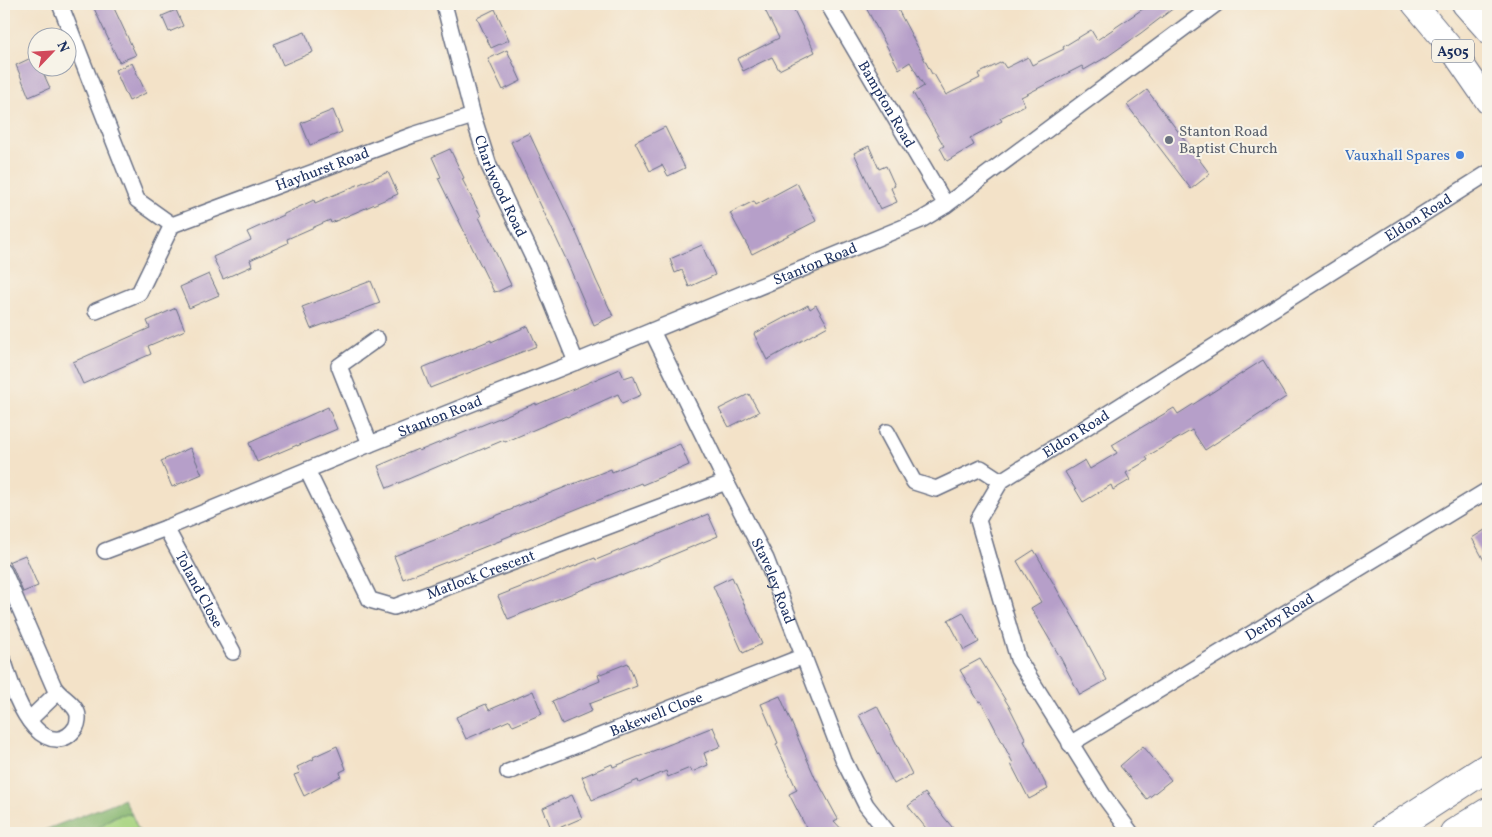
<svg xmlns="http://www.w3.org/2000/svg" width="1492" height="837" font-family="Vollkorn,serif">
	<style>
		.green { fill: #a8d481; stroke: #628270 }
		.forest { fill: #86b66f; stroke: #507266 }
		.building { fill: #b69fc9 }
		.lines { fill: none; stroke-linecap: round; stroke-linejoin: round }
		.minor-casing { stroke: #676e83; stroke-width: 18 }
		.primary-casing { stroke: #676e83; stroke-width: 26 }
		.motorway-casing { stroke: #676e83; stroke-width: 30 }
		.minor { stroke: #fff; stroke-width: 15 }
		.primary { stroke: #fff; stroke-width: 24 }
		.motorway { stroke: #fff; stroke-width: 28 }
		.worship-dot { fill: #6b7280; stroke: #f7f3e8; stroke-width: 2 }
		.shop-dot { fill: #3f7fe0; stroke: #f7f3e8; stroke-width: 2 }
		.labels { text-anchor: middle; stroke-width: 4; stroke-linejoin: round; paint-order: stroke }
		.shield { fill: #f7f3e8; stroke: #5d6a87; stroke-width: 1 }
		.shield-label { font-size: 14px; font-weight: bold; fill: #1b2f5e }
		.street-label { font-size: 15px; fill: #1b2f5e; stroke: #f7f3e8 }
		.worship-label { font-size: 15px; fill: #5b616d; stroke: #f7f3e8; text-anchor: start }
		.shop-label { font-size: 15px; fill: #366cbe; stroke: #f7f3e8; text-anchor: end }
	</style>
	<rect width="100%" height="100%" fill="#f7f3e8"/>
	<filter id="ink" filterUnits="userSpaceOnUse"><feTurbulence type="fractalNoise" baseFrequency=".02" numOctaves="2"/><feDisplacementMap in="SourceGraphic" scale="10" xChannelSelector="R" yChannelSelector="G"/><feConvolveMatrix kernelMatrix="1 2 1 2 8 2 1 2 1" color-interpolation-filters="sRGB"/></filter>
	<filter id="wash" filterUnits="userSpaceOnUse"><feTurbulence type="fractalNoise" baseFrequency=".0096" numOctaves="4" result="noise"/><feDisplacementMap in="SourceGraphic" scale="20" xChannelSelector="R" yChannelSelector="G"/><feGaussianBlur stdDeviation="1.12" result="paint"/><feColorMatrix in="noise" values="0 0 0 0 0 0 0 0 0 0 0 0 0 0 0 0 0 1.4 0 .05"/><feComposite in="paint" operator="in"/></filter>
	<g filter="url(#wash)">
		<rect width="100%" height="100%" fill="#f3e2c8"/>
		<path class="green" d="M122 813 132 815 140 833H87C99 828 109 819 122 813Z"/>
		<path class="forest" d="M124 799 132 815C108 810 105 831 85 833 70 835 52 833 37 833Z"/>
		<g id="blocks">
			<path class="building" d="M92 4H112L136 55 119 62Z
				M762 4H791L815 52 779 70 772 57 743 71 737 59 779 38Z
				M864 4H895L932 74H934L946 95 980 78 978 74 1002 62 1006 68 1028 57 1032 65 1064 49 1063 47 1091 30 1097 40 1150 4H1179L1141 33 1108 56 1084 70 1082 66 1021 97 1025 105 1000 118 1002 121 970 138 974 145 947 161 940 148 944 146 913 93 924 86 910 62 899 69Z
				M495 9 509 40 491 48 477 18Z
				M176 10 183 26 169 32 162 16Z
				M305 32 313 52 283 65 274 44Z
				M507 50 521 81 503 90 488 59Z
				M31 58H37L38 68H41L50 88 29 97 16 65Z
				M132 63 146 93 129 101 115 70Z
				M1147 90 1210 174 1191 189 1127 105Z
				M333 110 342 132 310 145 301 123Z
				M665 127 685 168 668 176 662 165 650 171 635 142Z
				M529 133 579 239 596 280 613 316 594 325 565 257 511 142Z
				M869 146 879 169 886 166 895 186 891 188 897 202 880 209 854 153Z
				M450 149 464 178 462 179 481 216 479 217 511 285 499 291 494 292 438 178 441 177 432 157Z
				M388 172 398 194 331 223 330 220 287 239 288 243 250 260 252 266 223 279 213 257 251 240 247 232 284 215V214L314 200 315 203Z
				M797 183 816 221 752 254 730 213 754 201 756 205Z
				M702 245 715 275 689 287 682 270 675 273 670 259Z
				M209 274 219 295 189 308 180 287Z
				M371 281 380 303 311 329 302 307Z
				M808 305 810 309 816 305 828 326 767 360 754 334Z
				M176 308 185 330 148 346 151 354 83 384 73 362 150 328 147 321Z
				M528 326 537 346 430 388 422 368 491 340V342Z
				M1263 360 1286 397 1205 450 1192 430 1146 457 1148 460 1126 473 1130 480 1113 490 1111 485 1083 502 1065 472 1085 460 1090 469 1117 453 1112 445 1174 408 1178 414Z
				M620 369 624 378 633 375 641 395 622 403 618 394 567 417 566 416 505 442 504 440 447 464 446 463 387 488 378 466 418 449 419 451 536 403V405Z
				M749 394 759 412 729 427 719 409Z
				M328 407 337 429 297 446V445L257 462 249 443Z
				M680 444 689 465 642 485 641 483 502 539V540L403 579 394 556 513 509V508L611 469 612 472Z
				M190 448 202 474 172 487 161 461Z
				M708 514 718 536 622 576 621 574 508 619 498 596 595 558 596 560Z
				M1488 528V568L1472 538Z
				M1034 550 1080 629 1107 680 1080 695 1060 657 1031 608 1041 602 1017 561Z
				M25 555 38 586 23 592 13 568 8 562Z
				M732 577 762 644 743 653 713 586Z
				M963 612 979 642 964 650 948 620Z
				M980 659 1009 706 1026 740 1024 741 1048 789 1029 799 1011 764 1013 763 981 701 979 702 960 670Z
				M628 663 637 686 589 704 592 711 562 724 552 701 600 681 598 675Z
				M533 691 542 714 513 726 510 720 466 739 456 717 486 704 489 710Z
				M780 696 816 780H817L838 819 834 821 845 833H809L789 794 797 790 776 744 778 743 761 704Z
				M877 706 912 774 894 784 859 715Z
				M713 727 721 746 704 753 708 765 692 772 690 768 668 777 666 771 639 783 638 780 592 800 582 777 612 764 613 767Z
				M337 746 346 769 340 772 341 776 304 796 294 775 300 773 297 767 314 759 313 757Z
				M1143 746 1171 780 1147 799 1120 766Z
				M925 793 934 805 957 833H930L908 806Z
				M572 795 582 818 552 831 543 808Z"/>
		</g>
	</g>
	<g filter="url(#ink)">
		<use href="#blocks" fill-opacity="0" stroke="#676e83" stroke-width="1"/>
		<g class="lines">
			<defs>
				<g id="minor">
					<path id="s1" d="M60 4 137 200 172 225 413 135 473 116"/>
					<path id="s2" d="M444 4 473 116 489 166 538 268 576 362"/>
					<path id="s3" d="M828 4 946 205"/>
					<path d="M96 311 139 293 172 225"/>
					<path id="s4" d="M652 331 726 482 766 559 844 761 866 805 888 833"/>
					<path d="M887 432 914 482 936 489 981 468 1001 481"/>
					<path d="M370 444 339 366 377 339"/>
					<path id="s5" d="M307 470 370 600 394 607 726 482"/>
					<path id="s6" d="M166 528 233 652"/>
					<path id="s7" d="M105 551 166 528 370 444 576 362 921 220 946 205 1216 4"/>
					<path d="M4 572 54 687C60 697 72 701 77 712 79 716 78 723 76 727 65 744 48 742 35 728 19 710 11 684 4 662"/>
					<path d="M29 720 57 693"/>
					<path id="s8" d="M1070 744 1488 490"/>
					<path id="s9" d="M508 772 804 656"/>
					<path id="s10" d="M1131 833 1103 795 1018 659 978 520 1001 481 1488 173"/>
				</g>
				<path id="primary" d="M1414 4 1450 47 1488 102
					M1464 4 1488 31"/>
				<path id="motorway" d="M1386 833 1488 767
					M1454 833 1488 812"/>
			</defs>
			<use href="#minor" class="minor-casing"/>
			<use href="#primary" class="primary-casing"/>
			<use href="#motorway" class="motorway-casing"/>
			<use href="#minor" class="minor"/>
			<use href="#primary" class="primary"/>
			<use href="#motorway" class="motorway"/>
		</g>
	</g>
	<circle class="worship-dot" cx="1169" cy="140" r="5"/>
	<circle class="shop-dot" cx="1460" cy="155" r="5"/>
	<g class="labels">
		<rect class="shield" x="1432" y="39.5" width="42" height="23" rx="4"/>
		<g class="shield-label">
			<text x="1453" y="56">A505</text>
		</g>
		<g class="street-label">
			<text dy="5" stroke="none"><textPath href="#s3" startOffset="116">Bampton Road</textPath></text>
			<text dy="5" stroke="none"><textPath href="#s1" startOffset="414">Hayhurst Road</textPath></text>
			<text dy="5" stroke="none"><textPath href="#s2" startOffset="191">Charlwood Road</textPath></text>
			<text dy="5" stroke="none"><textPath href="#s10" startOffset="891">Eldon Road</textPath></text>
			<text dy="5" stroke="none"><textPath href="#s7" startOffset="766">Stanton Road</textPath></text>
			<text dy="5" stroke="none"><textPath href="#s7" startOffset="361">Stanton Road</textPath></text>
			<text dy="5" stroke="none"><textPath href="#s10" startOffset="486">Eldon Road</textPath></text>
			<text dy="5" stroke="none"><textPath href="#s5" startOffset="262">Matlock Crescent</textPath></text>
			<text dy="5" stroke="none"><textPath href="#s4" startOffset="278">Staveley Road</textPath></text>
			<text dy="5" stroke="none"><textPath href="#s6" startOffset="70">Toland Close</textPath></text>
			<text dy="5" stroke="none"><textPath href="#s8" startOffset="245">Derby Road</textPath></text>
			<text dy="5" stroke="none"><textPath href="#s9" startOffset="159">Bakewell Close</textPath></text>
		</g>
		<g class="worship-label">
			<text x="1179" y="136">Stanton Road<tspan x="1179" dy="17">Baptist Church</tspan></text>
		</g>
		<g class="shop-label">
			<text x="1450" y="160">Vauxhall Spares</text>
		</g>
	</g>
	<rect width="1492" height="837" fill="none" stroke="#f7f3e8" stroke-width="20"/>
	<g transform="translate(52 52) rotate(65)"><circle r="24" fill="#f7f3e8" stroke="#9fa5b1"/>
	<path d="M0-4L9 19L0 12L-9 19Z" fill="#d1495b"/>
	<text y="-8" font-size="14" font-weight="bold" text-anchor="middle" fill="#1b2f5e">N</text>
	</g>
</svg>
